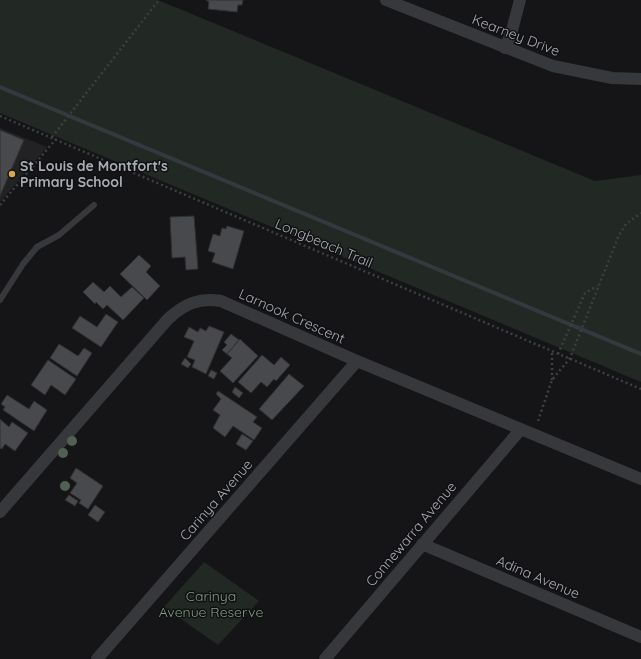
<svg xmlns="http://www.w3.org/2000/svg" width="641" height="659" font-family="Quicksand,sans-serif">
	<style>
		.built { fill: #222224 }
		.green { fill: #222823 }
		.lines { fill: none; stroke-linecap: round; stroke-linejoin: round }
		.stream { stroke: #323a40; stroke-width: 4 }
		.building { fill: #48494c; stroke: #303033 }
		.path { stroke: #3d3f42; stroke-width: 2.5; stroke-dasharray: 2 3; stroke-linecap: butt }
		.lane { stroke: #37383b; stroke-width: 6 }
		.street { stroke: #37383b; stroke-width: 12 }
		.tree { fill: #526053 }
		.poi-dot { fill: #daa84a; stroke: #101012; stroke-width: 1.5 }
		.labels { text-anchor: middle; stroke-width: 3; stroke-linejoin: round; paint-order: stroke }
		.street-label { font-size: 14px; fill: #a9adb5; stroke: #101012 }
		.poi-label { font-size: 14px; font-weight: bold; fill: #a9adb5; stroke: #101012; text-anchor: start }
		.park-label { font-size: 14px; fill: #839e84; stroke: #101012 }
	</style>
	<rect width="100%" height="100%" fill="#151517"/>
	<path class="built" d="M0 128 47 147 0 202Z"/>
	<path class="green" d="M0 0H158L595 181 641 175V382L0 113Z
		M204 562 259 601 218 645 164 607Z"/>
	<g class="lines">
		<path class="stream" d="M0 87 641 354"/>
	</g>
	<path class="building" d="M206 0H243L242 5H238L237 12 208 9 209 2Z
		M0 130 24 140 0 196Z
		M194 216 198 269 186 270 185 257 172 258 170 217Z
		M227 226 244 231 233 269 212 262 215 253 208 251 213 234 220 236 222 228 226 229Z
		M139 255 151 266 146 272 160 286 147 300 120 274Z
		M93 282 104 292 110 286 121 297 132 287 144 298 123 320 107 305 103 309 96 302 95 304 83 292Z
		M106 314 118 322 101 347 72 328 80 316 97 327Z
		M209 326 224 332 206 374 192 367 195 360 187 357 194 341 184 337 189 327 198 332 200 328 206 331Z
		M231 334 239 340 227 354 222 350 227 345 224 342Z
		M240 339 258 356 233 383 220 371 232 358 227 354Z
		M59 344 78 356 84 348 92 353 77 376 50 358Z
		M262 355 274 365 281 357 290 365 276 381 274 379 267 387 261 382 251 393 238 382Z
		M185 358 191 364 188 368 181 364Z
		M48 360 76 379 65 395 51 385 45 395 31 385Z
		M211 370 217 373 214 379 208 376Z
		M289 374 304 386 272 420 259 409Z
		M235 387 243 393 239 398 232 392Z
		M218 391 257 417 253 422 262 428 254 440 233 426 225 437 213 428 220 415 213 410 221 399 216 394Z
		M7 395 29 409 34 401 47 410 34 431 3 410 5 407 1 404Z
		M0 419 9 427 12 422 28 433 15 451 5 444 2 449 0 448Z
		M242 434 253 441 246 450 236 444Z
		M76 468 103 486 88 509 79 503 81 500 70 493 77 483 70 478Z
		M69 495 78 501 75 506 65 500Z
		M95 505 105 512 98 522 88 515Z"/>
	<g class="lines">
		<path class="path" d="M0 116 641 389
			M52 137 159 0
			M0 205 56 139
			M558 354 585 293 597 286
			M552 380V352
			M538 421 552 380 570 358 619 235 626 224 641 213"/>
		<path class="lane" d="M0 300 23 264 37 247 59 235 94 205"/>
		<path class="street" d="M386 0 553 66 612 78 641 79
			M505 48 511 34 520 0
			M0 512 168 319C184 304 200 297 221 301L357 361 641 479
			M422 544 641 637
			M97 659 357 361
			M325 659 521 429"/>
	</g>
	<g class="tree">
		<circle cx="72" cy="441" r="5"/>
		<circle cx="63" cy="453" r="5"/>
		<circle cx="65" cy="486" r="5"/>
	</g>
	<circle class="poi-dot" cx="12" cy="174" r="4"/>
	<g class="labels">
		<g class="street-label">
			<text transform="translate(516 35) rotate(21)" y="5">Kearney Drive</text>
			<text transform="translate(324 243) rotate(23)" y="5">Longbeach Trail</text>
			<text transform="translate(292 316) rotate(24)" y="5">Larnook Crescent</text>
			<text transform="translate(216 500) rotate(-49)" y="5">Carinya Avenue</text>
			<text transform="translate(411 534) rotate(-50)" y="5">Connewarra Avenue</text>
			<text transform="translate(538 577) rotate(23)" y="5">Adina Avenue</text>
		</g>
		<g class="poi-label">
			<text x="20" y="171">St Louis de Montfort's<tspan x="20" dy="16">Primary School</tspan></text>
		</g>
		<g class="park-label">
			<text x="211" y="601">Carinya<tspan x="211" dy="16">Avenue Reserve</tspan></text>
		</g>
	</g>
</svg>
